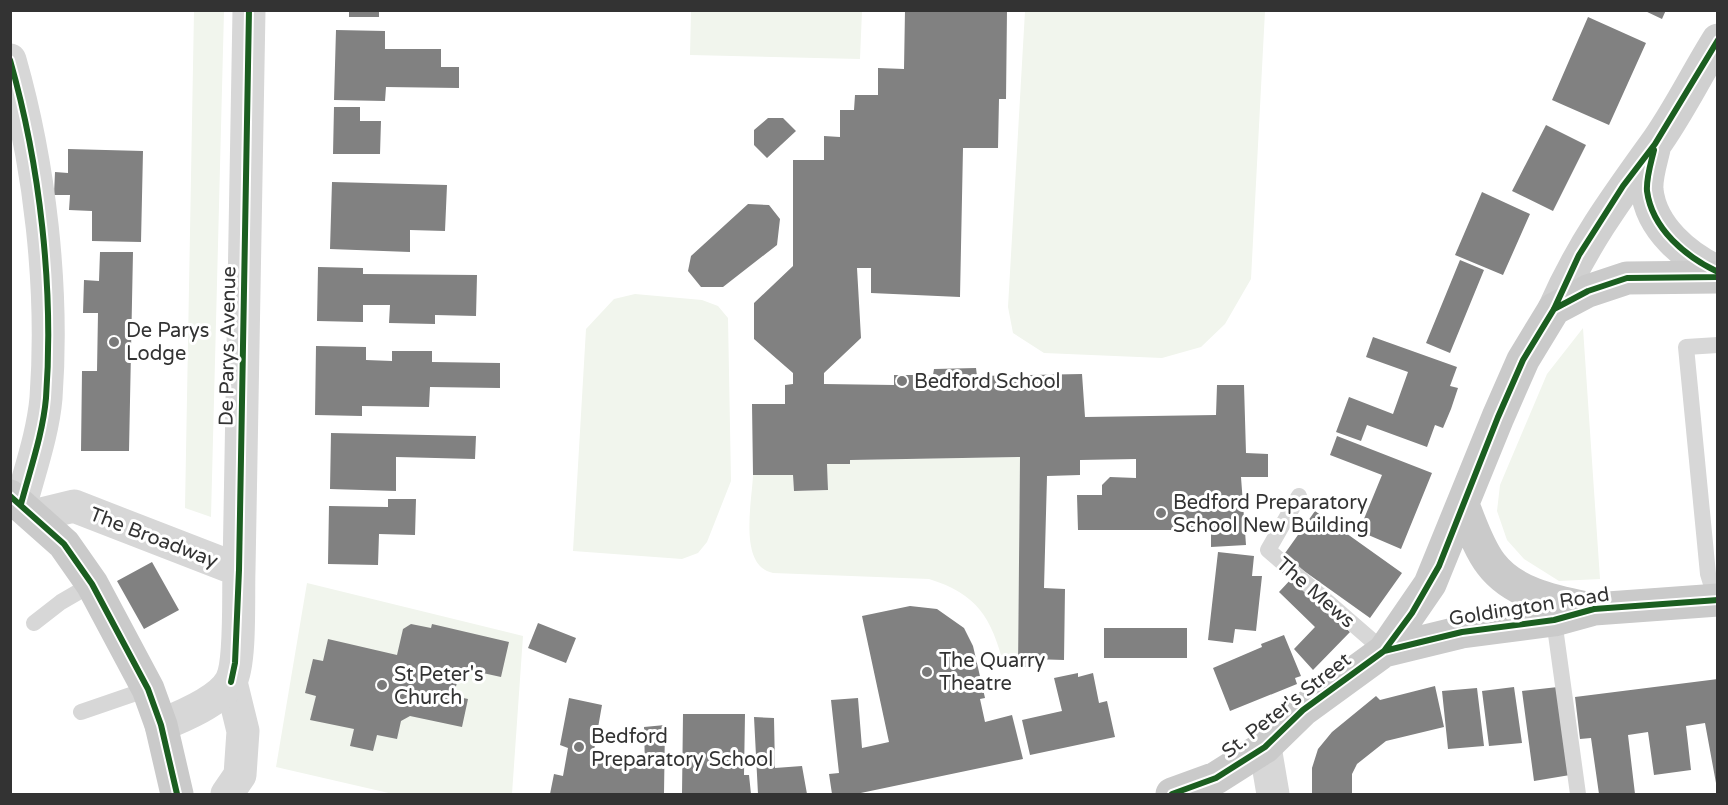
<svg xmlns="http://www.w3.org/2000/svg" width="1728" height="805" font-family="'Varela Round',sans-serif">
	<style>
		.green { fill: #f1f5ed }
		.building { fill: #818181 }
		.lines { fill: none; stroke-linecap: round; stroke-linejoin: round }
		.service { stroke: #d7d7d7; stroke-width: 16 }
		.minor { stroke: #d7d7d7; stroke-width: 33 }
		.tertiary { stroke: #d7d7d7; stroke-width: 33 }
		.secondary { stroke: #d0d0d0; stroke-width: 33 }
		.primary { stroke: #cacaca; stroke-width: 33 }
		.cycleway-casing { stroke: #fff; stroke-width: 10 }
		.cycleway { stroke: #1b5e20; stroke-width: 6 }
		.poi-dot { fill: #7a7a7a; stroke: #fff; stroke-width: 2 }
		.labels { text-anchor: middle; stroke-width: 6; stroke-linejoin: round; paint-order: stroke }
		.poi-label { font-size: 20px; fill: #333; stroke: #fff; text-anchor: start }
		.street-label { font-size: 20px; fill: #333; stroke: #fff }
	</style>
	<rect width="100%" height="100%" fill="#fff"/>
	<path class="green" d="M194 11H224L211 517 185 508Z
		M691 11H862L860 59 690 55Z
		M1025 11H1265L1251 279 1225 324 1201 347 1162 358 1044 353 1013 333 1008 307Z
		M635 294 702 300 718 306 728 318 731 481 707 542 698 553 682 559 573 551 586 329 614 299Z
		M1583 328 1600 579 1559 581 1524 559 1507 540 1497 511 1500 485 1547 374Z
		M1020 457 1018 667 1004 665C991 618 978 594 929 579L773 573C738 566 752 502 753 475H793L794 491 828 490 827 464H850V460Z
		M307 583 523 636 512 794H393L276 767Z"/>
	<path class="building" d="M349 10H379V17H349Z
		M905 10H1007L1006 99H999L998 148H963L960 297 871 293V268H857L861 338 824 373V384L894 385V375H933L934 369 976 368 977 376 1082 374 1085 417 1216 415 1217 385H1244L1246 453 1268 454V477H1241L1246 545 1211 547V530H1078L1077 495H1102V485L1110 477 1136 478V459L1080 460V475L1047 476 1044 588 1065 589 1064 660 1032 659 1031 667H1018L1020 457 850 460V464H827L828 490 794 491 793 475H753L752 404H785V385L793 384V373L754 339V303L793 266V160H824V136L840 137V110H854L855 95H878V68L904 69Z
		M1643 10H1666L1662 19Z
		M1588 17 1646 43 1609 125 1552 100Z
		M336 30 385 31V49H441V67H459V88L386 87 385 101 334 100Z
		M334 107H360V121H381L380 154H333Z
		M768 118H783L796 131 767 158 754 145V130Z
		M1546 125 1586 145 1553 211 1512 191Z
		M68 149 143 151 141 242 92 241V211L69 210 70 195H54L55 172 68 173Z
		M332 182 447 185 445 231 410 230V252L330 249Z
		M1482 192 1530 214 1503 275 1455 255Z
		M748 204 769 205 780 219 777 245 723 287H701L688 271 691 256Z
		M100 252H133L129 451H81L82 371H97L98 313H83L84 280 99 281Z
		M1460 260 1484 270 1450 353 1426 343Z
		M318 267 363 268V274L477 275 476 316 435 315V324L389 323 390 305H363V322L317 321Z
		M1373 337 1457 367 1450 386 1458 388 1451 409 1443 428 1435 425 1427 447 1367 425 1361 441 1336 432 1349 397 1393 414 1408 372 1366 357Z
		M316 346 366 347V360L392 361V351H432V362L500 363V388L430 387 429 407 362 406V416L315 415Z
		M331 433 476 436 475 459 396 457V491L330 489Z
		M1337 436 1432 473 1401 549 1359 531 1382 475 1330 455Z
		M388 499H416L415 535 379 534 378 565 328 564 329 506 388 507Z
		M1315 511 1402 573 1370 618 1283 556Z
		M1218 552 1254 556 1252 576H1262L1256 631 1235 629 1233 643 1208 640Z
		M152 562 179 610 144 629 117 581Z
		M1293 577 1350 632 1313 670 1294 649 1315 627 1279 592Z
		M910 606 937 609 964 628 973 646 985 698 980 699 985 722 1012 715 1023 759 856 794H832L829 774 839 773 831 700 858 698 862 748 889 742 862 616Z
		M538 623 576 638 566 663 528 648Z
		M411 624 431 628 432 624 509 642 501 677 460 668 454 696 468 699 462 727 410 716 401 721 397 739 377 735 373 751 350 746 354 729 310 720 316 696 305 693 313 659 323 661 328 639 397 655 403 629Z
		M1104 628H1187V658H1104Z
		M1284 635 1301 676 1295 678 1297 684 1230 711 1213 668 1262 647 1261 644Z
		M1078 673V677L1093 673 1099 703 1107 701 1115 737 1030 755 1022 720 1062 711 1054 678Z
		M1718 679V794L1705 723 1686 726 1691 770 1654 775 1648 732 1628 735 1635 794H1599L1591 738 1580 739 1575 697Z
		M1435 686 1444 727 1386 741 1357 764 1352 774V794H1312V768L1318 749 1332 732 1376 696 1380 700Z
		M1514 687 1522 743 1489 746 1482 691Z
		M1558 687 1570 775 1534 781 1522 691Z
		M1477 688 1484 746 1448 749 1442 691Z
		M569 698 602 705 593 756 645 767 644 727 665 725 664 794H550L554 774 563 776 568 748 560 745Z
		M683 714H745L744 775H749L751 794H682Z
		M754 717 774 718 775 768 802 766 807 794H758Z"/>
	<g class="lines">
		<path class="service" d="M1299 496 1268 550 1384 651
			M1716 600 1708 574 1686 347 1718 345
			M1554 620 1578 794
			M34 623 61 602 92 584
			M81 712 148 689"/>
		<path class="minor" d="M10 60C40 165 54 288 46 398 43 433 30 470 21 504
			M227 794 240 775 243 731 231 682"/>
		<path class="tertiary" d="M33 516 74 506 239 570
			M161 725C181 717 220 701 231 681 241 663 238 594 239 570L249 10
			M1265 747 1273 794"/>
		<path class="secondary" d="M1654 149C1651 162 1646 177 1647 190 1651 228 1686 257 1718 272
			M1554 309C1581 247 1615 200 1654 146 1678 113 1696 75 1718 40"/>
		<path class="primary" d="M10 496 64 544 92 584 148 689 161 725 177 794
			M1463 505C1471 524 1478 547 1491 564 1513 593 1552 601 1586 608
			M1384 651 1462 632 1554 620 1594 609 1718 600
			M1172 794 1216 778 1265 747 1303 710 1384 651 1430 584 1498 417 1523 360 1554 309 1588 291 1627 278 1718 277"/>
		<defs>
			<path id="cycleway" d="M10 60C40 165 54 288 46 398 43 433 30 470 21 504
				M1654 150C1651 163 1646 178 1647 191 1652 229 1686 257 1718 272
				M1554 309 1588 291 1627 278 1718 277
				M10 496 64 544 92 584 148 689 161 725 177 794
				M1384 651 1462 632 1554 620 1594 609 1718 600
				M231 682 235 663 239 570 249 10
				M1172 794 1216 778 1265 747 1303 710 1384 651 1412 613 1439 566 1498 417 1523 360 1554 309 1579 255 1623 186 1655 144 1718 40"/>
		</defs>
		<use href="#cycleway" class="cycleway-casing"/>
		<use href="#cycleway" class="cycleway"/>
	</g>
	<g class="poi-dot">
		<circle cx="114" cy="342" r="6"/>
		<circle cx="902" cy="381" r="6"/>
		<circle cx="1161" cy="513" r="6"/>
		<circle cx="927" cy="672" r="6"/>
		<circle cx="382" cy="685" r="6"/>
		<circle cx="579" cy="747" r="6"/>
	</g>
	<g class="labels">
		<g class="poi-label">
			<text x="126" y="337">De Parys<tspan x="126" dy="23">Lodge</tspan></text>
			<text x="914" y="388">Bedford School</text>
			<text x="1173" y="509">Bedford Preparatory<tspan x="1173" dy="23">School New Building</tspan></text>
			<text x="939" y="667">The Quarry<tspan x="939" dy="23">Theatre</tspan></text>
			<text x="394" y="681">St Peter's<tspan x="394" dy="23">Church</tspan></text>
			<text x="591" y="743">Bedford<tspan x="591" dy="23">Preparatory School</tspan></text>
		</g>
		<g class="street-label">
			<text transform="translate(227 346) rotate(-89)" y="7">De Parys Avenue</text>
			<text transform="translate(154 537) rotate(21)" y="7">The Broadway</text>
			<text transform="translate(1316 592) rotate(41)" y="7">The Mews</text>
			<text transform="translate(1529 606) rotate(-9)" y="7">Goldington Road</text>
			<text transform="translate(1286 705) rotate(-38)" y="7">St. Peter's Street</text>
		</g>
	</g>
	<rect width="1728" height="805" fill="none" stroke="#333333" stroke-width="24"/>
</svg>
